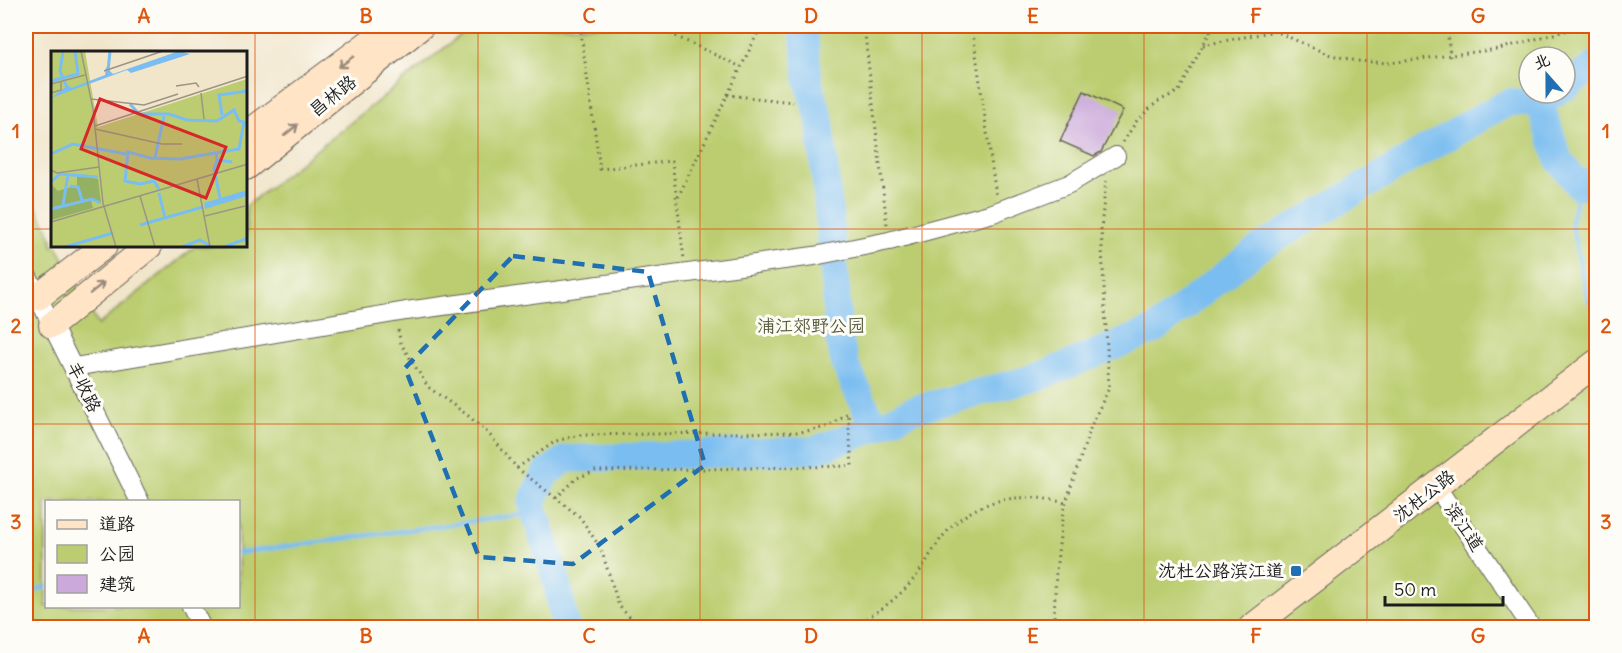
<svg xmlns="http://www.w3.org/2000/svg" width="1622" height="653" font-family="Delius,'LXGW WenKai TC',sans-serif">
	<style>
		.green { fill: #bbcd70; stroke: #6c7446; stroke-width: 1.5; fill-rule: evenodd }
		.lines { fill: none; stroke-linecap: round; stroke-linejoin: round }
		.stream { stroke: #7abdf0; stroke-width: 4.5 }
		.river { stroke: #7abdf0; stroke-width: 28 }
		.building { fill: #cba9db }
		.street-casing { stroke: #676259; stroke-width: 20 }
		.secondary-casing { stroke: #676259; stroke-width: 28 }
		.path { stroke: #676259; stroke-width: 3; stroke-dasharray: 1.5 4.5; stroke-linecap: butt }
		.street { stroke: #fff; stroke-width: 18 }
		.secondary { stroke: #ffe4c6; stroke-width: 26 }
		.oneway { stroke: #998a7a }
		.marked { fill: none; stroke: #1f6fb2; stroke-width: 4.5; stroke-dasharray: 12 8; stroke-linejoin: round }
		.grid { fill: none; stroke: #de560d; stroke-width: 1.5; stroke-opacity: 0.55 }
		.poi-dot { fill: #1f6fb2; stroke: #fdfcf7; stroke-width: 2 }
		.labels { text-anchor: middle; stroke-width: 6; stroke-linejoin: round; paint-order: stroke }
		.street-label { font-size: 18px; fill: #1c1c1c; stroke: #fdfcf7 }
		.park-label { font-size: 18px; fill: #545a39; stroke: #fdfcf7 }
		.poi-label { font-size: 18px; fill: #1c1c1c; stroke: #fdfcf7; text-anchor: end }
		.inset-river { fill: none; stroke: #7abdf0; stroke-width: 3 }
		.inset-road { fill: none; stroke: #9c9584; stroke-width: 1.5 }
		.view { fill: #d62828; fill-opacity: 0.15; stroke: #d62828; stroke-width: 3 }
		.inset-edge { fill: none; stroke: #1c1c1c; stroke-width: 3 }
		.neatline { fill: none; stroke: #de560d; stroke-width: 2 }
		.grid-label { font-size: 20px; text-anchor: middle; font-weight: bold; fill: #de560d }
	</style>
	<rect width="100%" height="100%" fill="#fdfcf7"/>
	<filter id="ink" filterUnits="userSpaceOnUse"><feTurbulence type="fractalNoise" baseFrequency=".0167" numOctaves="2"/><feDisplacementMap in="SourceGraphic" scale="12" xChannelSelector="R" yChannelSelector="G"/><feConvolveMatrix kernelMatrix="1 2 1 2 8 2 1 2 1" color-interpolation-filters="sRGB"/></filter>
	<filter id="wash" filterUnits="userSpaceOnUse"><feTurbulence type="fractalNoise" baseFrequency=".008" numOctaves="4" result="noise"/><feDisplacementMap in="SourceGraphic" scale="24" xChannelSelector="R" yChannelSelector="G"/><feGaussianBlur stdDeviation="1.35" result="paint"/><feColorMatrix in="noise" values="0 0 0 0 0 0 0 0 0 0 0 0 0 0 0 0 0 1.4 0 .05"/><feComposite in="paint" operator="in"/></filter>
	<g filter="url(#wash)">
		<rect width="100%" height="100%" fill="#f1e5ca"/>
		<path class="green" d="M472 26H1596V627H26V186L52 238V246H57L98 325 196 246H246V206ZM1529 57H1565V93H1529ZM46 502H238V606H46Z"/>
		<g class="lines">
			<path class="stream" d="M1579 186 1571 222 1587 297 1596 313
				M238 553 535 513
				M26 593 46 587"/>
			<path class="river" d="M803 26 809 84 820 120 836 290 837 328 845 364 875 428
				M1565 87 1596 65
				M1539 100 1559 160 1579 186 1596 180
				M566 628 556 579 532 503 545 474 566 459 815 450 875 428 912 410 1038 377 1154 330 1259 248 1486 114 1510 102 1530 103 1555 93"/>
		</g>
		<g id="blocks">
			<path class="building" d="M1084 91 1123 110 1101 152 1094 156 1060 141Z"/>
		</g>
	</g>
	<g filter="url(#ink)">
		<use href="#blocks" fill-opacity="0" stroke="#676259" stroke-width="1.5"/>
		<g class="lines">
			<defs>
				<path id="street" d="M26 273 140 502
					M74 367 406 311 814 256 889 241 993 213 1069 184 1116 156
					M1436 486 1532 628
					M191 606 202 628"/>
				<path id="secondary" d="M246 135 392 26
					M246 167 421 26
					M38 297 104 246
					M52 325 149 246
					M1251 628 1596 363"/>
			</defs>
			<use href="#street" class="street-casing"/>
			<use href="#secondary" class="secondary-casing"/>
			<path class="path" d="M580 26 600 169 672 161 684 259
				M654 26 741 67
				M864 26 887 225
				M972 26 996 196
				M1447 26 1450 57
				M1203 45 1275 31 1327 54 1357 61 1389 63 1499 49 1583 26
				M727 95 793 102
				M1123 142 1138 119 1157 102 1179 91 1213 26
				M678 197 761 26
				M398 330 401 344 428 387 466 414 489 434 517 468 580 517 601 549 619 606 640 628
				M517 468 556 441 580 435 801 432 827 427 848 413 852 466 595 471 577 478 556 498
				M851 628C873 615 897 600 913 580 925 566 932 549 944 535 974 498 1022 491 1065 503
				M1058 628 1054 618 1056 571 1063 511 1091 426 1109 388 1101 228 1106 181"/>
			<use href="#street" class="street"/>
			<use href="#secondary" class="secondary"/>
		</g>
		<defs><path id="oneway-shaft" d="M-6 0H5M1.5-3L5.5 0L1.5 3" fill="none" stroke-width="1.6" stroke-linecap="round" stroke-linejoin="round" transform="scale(1.5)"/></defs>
		<g class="oneway">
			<use href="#oneway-shaft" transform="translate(346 62) rotate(143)"/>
			<use href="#oneway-shaft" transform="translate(291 130) rotate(-39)"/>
			<use href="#oneway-shaft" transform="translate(97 288) rotate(-39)"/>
		</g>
	</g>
	<path class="marked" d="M513 256 648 272 705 465 573 564 479 557 405 368Z"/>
	<path class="grid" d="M255 26V628M478 26V628M700 26V628M922 26V628M1144 26V628M1367 26V628M26 229H52M246 229H1596M26 424H1596"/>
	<rect class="poi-dot" x="1290" y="565" width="12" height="12" rx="3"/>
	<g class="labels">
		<g class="street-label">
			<text transform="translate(333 96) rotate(-39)" y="6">昌林路</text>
			<text transform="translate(84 387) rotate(64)" y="6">丰收路</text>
			<text transform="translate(1424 496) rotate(-38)" y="6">沈杜公路</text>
			<text transform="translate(1464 527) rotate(56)" y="6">滨江道</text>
		</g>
		<g class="park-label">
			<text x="811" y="332">浦江郊野公园</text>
		</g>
		<g class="poi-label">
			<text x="1284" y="577">沈杜公路滨江道</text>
		</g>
	</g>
	<g transform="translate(51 51)">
		<rect width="196" height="196" fill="#f1e5ca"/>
		<path d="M0 0H34L47 76 196 28V196H0Z" fill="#bbcd70"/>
		<path d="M26 124 47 128 50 152 40 147 0 157V133L7 140 26 134ZM40 149 42 157 0 169V159Z" fill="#94b062"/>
		<path d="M128 0 139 3 80 22 76 19 0 47 17 34 20 37 54 24 55 16 62 23ZM196 139V145L154 158 153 152Z" fill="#7abdf0"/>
		<path class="inset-river" d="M12 0 9 20 17 39M57 20 59 0M0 30 27 23 24 0M79 53 88 63H118L136 69 166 70 183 59 188 70 197 72M171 64 168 44 197 40M165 101 166 109 181 111M0 103 22 93 75 103M104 107 113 65M166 109 163 118 169 147M0 131 9 123 47 126M19 135 27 136 31 149M108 138 103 130 89 133 74 130 77 101 99 107 129 108 188 98 193 71M108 142 114 167M12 154 17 124M0 158 41 148 49 152M89 174 152 156M14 196 62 182M131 196 149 189 161 196M173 196 197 187"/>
		<path class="inset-road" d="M30 0 42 58 52 152 65 196M53 20 112 0M0 33 34 24M125 35 145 32 148 36M0 42 10 39V30M150 42 153 68M40 48 93 54 127 43M44 75 197 25M44 78 111 93H131M0 119 6 122 48 116M146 128 159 196M89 145 104 196M154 165 194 155M0 171 197 113"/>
		<path class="view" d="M49 48 175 96 155 147 30 98Z"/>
		<rect width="196" height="196" class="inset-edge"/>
	</g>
	<rect width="1622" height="653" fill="none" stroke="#fdfcf7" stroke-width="66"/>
	<rect x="45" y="500" width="195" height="108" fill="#fdfcf7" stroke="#a3a29f" stroke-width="1.5"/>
	<rect x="57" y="520" width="30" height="9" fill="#ffe4c6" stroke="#a3a29f" stroke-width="1.5"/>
	<text x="99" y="530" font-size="18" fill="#1c1c1c">道路</text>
	<rect x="57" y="545" width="30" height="18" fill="#bbcd70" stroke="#a3a29f" stroke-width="1.5"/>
	<text x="99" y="560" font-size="18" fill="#1c1c1c">公园</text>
	<rect x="57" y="575" width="30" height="18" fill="#cba9db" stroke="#a3a29f" stroke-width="1.5"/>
	<text x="99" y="590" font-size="18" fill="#1c1c1c">建筑</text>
	<g transform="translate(1547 75) rotate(339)"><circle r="28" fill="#fdfcf7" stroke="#a3a29f" stroke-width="1.5"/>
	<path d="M0-4.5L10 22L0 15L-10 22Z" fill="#1f6fb2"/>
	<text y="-9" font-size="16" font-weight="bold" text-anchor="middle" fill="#1c1c1c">北</text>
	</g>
	<path d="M1385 596v9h118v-9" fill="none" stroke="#1c1c1c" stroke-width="3"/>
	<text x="1394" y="596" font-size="18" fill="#1c1c1c" stroke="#fdfcf7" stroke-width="4.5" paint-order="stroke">50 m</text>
	<rect x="33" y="33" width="1556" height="587" class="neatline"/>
	<g class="grid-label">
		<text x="144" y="23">A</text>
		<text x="366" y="23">B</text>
		<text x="589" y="23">C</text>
		<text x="811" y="23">D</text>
		<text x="1033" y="23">E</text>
		<text x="1256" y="23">F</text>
		<text x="1478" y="23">G</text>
		<text x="16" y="138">1</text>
		<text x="1606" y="138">1</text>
		<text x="16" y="333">2</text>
		<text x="1606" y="333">2</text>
		<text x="16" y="529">3</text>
		<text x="1606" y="529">3</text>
		<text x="144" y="643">A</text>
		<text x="366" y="643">B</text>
		<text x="589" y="643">C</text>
		<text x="811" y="643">D</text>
		<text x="1033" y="643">E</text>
		<text x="1256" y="643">F</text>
		<text x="1478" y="643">G</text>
	</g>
</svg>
